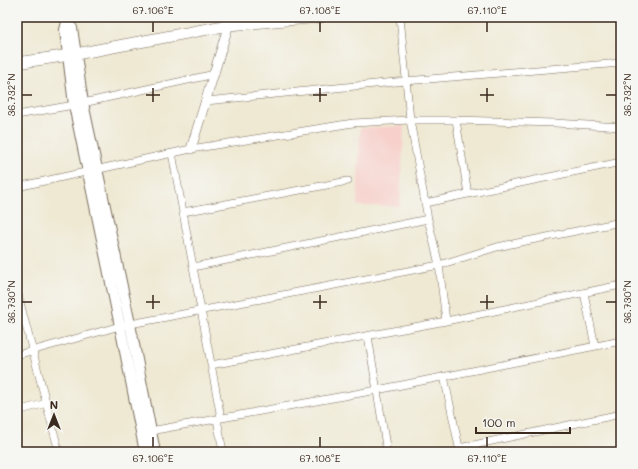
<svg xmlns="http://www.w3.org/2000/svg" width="638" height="469" font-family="Mali,sans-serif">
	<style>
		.built { fill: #f7d0cb }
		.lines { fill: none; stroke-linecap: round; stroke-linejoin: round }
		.minor-casing { stroke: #7a6d5d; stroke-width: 8 }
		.tertiary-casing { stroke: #7a6d5d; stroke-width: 10 }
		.secondary-casing { stroke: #7a6d5d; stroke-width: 12 }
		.primary-casing { stroke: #7a6d5d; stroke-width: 12 }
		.minor { stroke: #fff; stroke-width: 7 }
		.tertiary { stroke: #fff; stroke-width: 9 }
		.secondary { stroke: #fff; stroke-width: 10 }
		.primary { stroke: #fff; stroke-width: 11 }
		.ticks { fill: none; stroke: #3b2a1e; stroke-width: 1.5 }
		.neatline { fill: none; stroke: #3b2a1e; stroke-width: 1.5 }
		.ticks-label { font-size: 10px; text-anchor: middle; fill: #3b2a1e }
	</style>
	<rect width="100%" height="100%" fill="#f6f6f2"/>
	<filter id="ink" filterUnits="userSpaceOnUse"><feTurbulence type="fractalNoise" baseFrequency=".025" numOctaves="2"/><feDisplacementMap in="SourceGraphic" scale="8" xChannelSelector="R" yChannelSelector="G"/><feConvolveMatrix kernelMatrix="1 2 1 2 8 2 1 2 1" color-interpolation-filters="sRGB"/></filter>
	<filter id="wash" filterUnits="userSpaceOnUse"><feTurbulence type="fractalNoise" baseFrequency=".012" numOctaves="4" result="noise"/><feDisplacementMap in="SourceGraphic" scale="16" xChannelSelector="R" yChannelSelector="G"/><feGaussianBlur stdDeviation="0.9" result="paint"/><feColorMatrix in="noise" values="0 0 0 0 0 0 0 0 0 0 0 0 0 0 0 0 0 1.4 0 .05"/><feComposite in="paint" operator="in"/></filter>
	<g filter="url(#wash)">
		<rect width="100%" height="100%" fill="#efe9d3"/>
		<path class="built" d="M404 126 400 206H357L360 128Z"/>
	</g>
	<g filter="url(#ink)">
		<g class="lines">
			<defs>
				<path id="minor" d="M400 17 410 120 428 219 439 265 446 321
					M206 101 405 81 621 63
					M83 103 215 74
					M17 115 74 105
					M456 120 468 194
					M172 153 221 418
					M17 187 191 149 353 123 410 120H456L555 123 621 127
					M425 203 621 162
					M183 212 348 181
					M193 267 428 219
					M17 291 59 452
					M584 293 595 346
					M368 336 387 452
					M17 355 120 326 439 265 497 247 621 222
					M211 365 446 321 621 285
					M444 376 460 452
					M17 411 47 403
					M217 419 223 452
					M150 431 377 390 621 341
					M459 448 621 414"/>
				<path id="tertiary" d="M191 149 231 17"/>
				<path id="secondary" d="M67 17V22L65 30 74 105 120 326 145 452
					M67 22 72 28 83 103 130 324 155 452"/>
				<path id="primary" d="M17 63 76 54 229 25 321 17"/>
			</defs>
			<use href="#minor" class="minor-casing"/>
			<use href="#tertiary" class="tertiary-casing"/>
			<use href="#secondary" class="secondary-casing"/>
			<use href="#primary" class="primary-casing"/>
			<use href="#minor" class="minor"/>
			<use href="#tertiary" class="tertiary"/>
			<use href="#secondary" class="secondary"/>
			<use href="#primary" class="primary"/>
		</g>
	</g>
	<path class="ticks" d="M153 22V32M320 22V32M487 22V32M153 88V102M320 88V102M487 88V102M22 95H32M146 95H160M313 95H327M480 95H494M606 95H616M153 295V309M320 295V309M487 295V309M22 302H32M146 302H160M313 302H327M480 302H494M606 302H616M153 437V447M320 437V447M487 437V447"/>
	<rect width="638" height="469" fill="none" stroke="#f6f6f2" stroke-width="44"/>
	<g transform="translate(54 415)" stroke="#f6f6f2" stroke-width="3" paint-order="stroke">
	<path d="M0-3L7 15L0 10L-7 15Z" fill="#3b2a1e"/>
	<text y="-6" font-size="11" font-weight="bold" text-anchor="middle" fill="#3b2a1e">N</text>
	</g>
	<path d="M476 427v6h94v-6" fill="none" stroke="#3b2a1e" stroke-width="2"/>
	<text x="482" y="427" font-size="12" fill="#3b2a1e" stroke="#f6f6f2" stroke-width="3" paint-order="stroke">100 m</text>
	<rect x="22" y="22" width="594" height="425" class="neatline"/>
	<g class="ticks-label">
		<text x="153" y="14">67.106°E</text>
		<text x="320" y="14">67.108°E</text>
		<text x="487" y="14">67.110°E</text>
		<text transform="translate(11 95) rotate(-90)" y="4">36.732°N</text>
		<text transform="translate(627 95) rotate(-90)" y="4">36.732°N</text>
		<text transform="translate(11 302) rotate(-90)" y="4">36.730°N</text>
		<text transform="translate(627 302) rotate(-90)" y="4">36.730°N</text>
		<text x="153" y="462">67.106°E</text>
		<text x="320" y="462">67.108°E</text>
		<text x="487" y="462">67.110°E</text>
	</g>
</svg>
